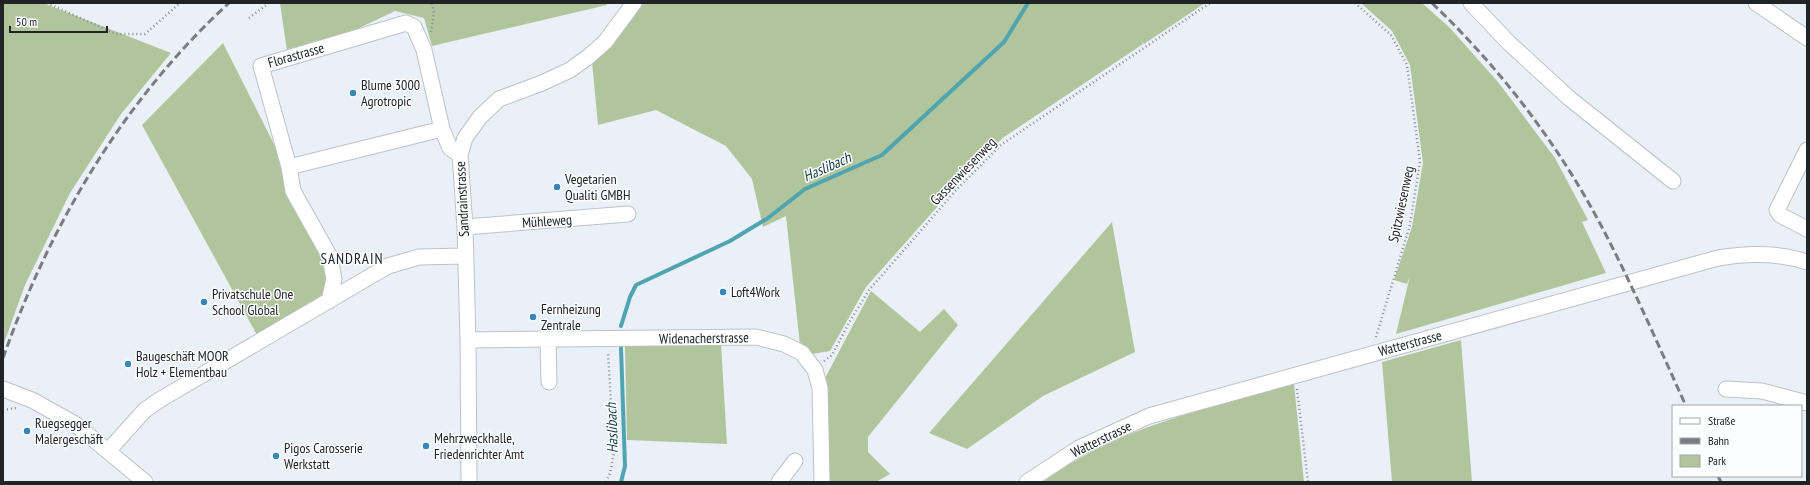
<svg xmlns="http://www.w3.org/2000/svg" width="1810" height="485" font-family="'PT Sans Narrow',sans-serif">
	<style>
		.green { fill: #b1c59c }
		.lines { fill: none; stroke-linecap: round; stroke-linejoin: round }
		.stream { stroke: #50a4b0; stroke-width: 4 }
		.minor-casing { stroke: #bcc2c8; stroke-width: 17 }
		.path { stroke: #888c91; stroke-width: 2.5; stroke-dasharray: 1 3; stroke-linecap: butt }
		.minor { stroke: #fff; stroke-width: 15 }
		.rail { stroke: #797d82; stroke-width: 3; stroke-dasharray: 8 4; stroke-linecap: butt }
		.poi-dot { fill: #3786b8; stroke: #fcfdfe; stroke-width: 1.5 }
		.labels { text-anchor: middle; stroke-width: 3; stroke-linejoin: round; paint-order: stroke }
		.street-label { font-size: 14px; fill: #212426; stroke: #fcfdfe }
		.poi-label { font-size: 14px; fill: #212426; stroke: #fcfdfe; text-anchor: start }
		.water-label { font-size: 15px; font-style: italic; fill: #153d42; stroke: #fcfdfe }
		.neighbourhood-label { font-size: 15px; letter-spacing: 1px; fill: #212426; stroke: #fcfdfe }
	</style>
	<rect width="100%" height="100%" fill="#eaf0f7"/>
	<path class="green" d="M3 3H43L171 53 121 114 70 193 25 285 3 346V122L70 108 3 122Z
		M280 3H606L607 5 432 46 424 18 395 11 351 32 287 51Z
		M639 3H1205L1144 44 1141 41 1143 44 1004 137 977 162 866 287 830 351 812 354 800 345 786 216 763 227 752 179 726 146 656 110 598 125 592 62Z
		M1361 3H1422L1450 28 1498 82 1555 158 1588 220 1582 222 1606 273 1396 334 1410 276 1407 284 1394 280 1412 227 1423 163 1410 65 1392 31Z
		M223 43 278 152 328 262V278L322 300 257 335 142 125Z
		M1112 222 1135 352 1043 396 967 449 929 433Z
		M871 291 920 332 944 309 958 325 868 437V452L890 474 876 482H827L823 382Z
		M1461 340 1472 482H1392L1382 362Z
		M721 344 727 444 627 440 625 346Z
		M1294 384 1304 482H1043C1115 428 1209 408 1294 384Z"/>
	<g class="lines">
		<path class="stream" d="M621 326 630 297 636 285 730 241 768 218 805 189 882 155 1004 42 1028 3
			M621 482 625 466 621 348"/>
		<defs>
			<path id="minor" d="M1471 3 1509 43 1569 98 1673 181
				M1756 3 1807 38
				M1807 150 1777 210 1780 215 1807 229
				M289 167 442 129
				M465 227 628 214
				M329 301 334 279 330 257 293 191 289 167 261 66 406 23 414 27 424 50 442 129 450 148 460 155
				M468 340 756 337 784 344 802 353 815 370 820 388 822 482
				M548 340 549 382
				M3 389 32 400 75 424 145 482
				M1726 389 1762 391 1807 403
				M108 451 145 410 161 399 388 266 419 257 465 256
				M469 482 468 340 465 227 460 155 465 138 480 117 499 99 542 83 570 70 588 57 605 42 634 3
				M779 482 795 461
				M1027 482 1079 448 1149 416 1718 258C1748 253 1777 252 1807 262"/>
		</defs>
		<use href="#minor" class="minor-casing"/>
		<path class="path" d="M47 3 116 34H145L180 3
			M1355 3 1391 35 1407 65 1420 161 1410 225 1375 340
			M249 18 269 3
			M431 32 434 13 432 3
			M824 361 832 355 850 321 869 290 958 188 1001 145 1210 3
			M1297 389 1308 482
			M3 410 16 408
			M606 482 610 473 614 453 608 352"/>
		<use href="#minor" class="minor"/>
		<path class="rail" d="M1432 3C1502 70 1562 149 1606 235 1635 291 1660 349 1686 406
			M3 358C50 225 124 99 229 3
			M1718 476 1721 482"/>
	</g>
	<g class="poi-dot">
		<circle cx="353" cy="93" r="4"/>
		<circle cx="557" cy="187" r="4"/>
		<circle cx="723" cy="292" r="4"/>
		<circle cx="204" cy="302" r="4"/>
		<circle cx="533" cy="317" r="4"/>
		<circle cx="128" cy="364" r="4"/>
		<circle cx="27" cy="431" r="4"/>
		<circle cx="426" cy="446" r="4"/>
		<circle cx="276" cy="456" r="4"/>
	</g>
	<g class="labels">
		<g class="street-label">
			<text transform="translate(296 55) rotate(-16)" y="5">Florastrasse</text>
			<text transform="translate(963 171) rotate(-46)" y="5">Gassenwiesenweg</text>
			<text transform="translate(462 199) rotate(-93)" y="5">Sandrainstrasse</text>
			<text transform="translate(1401 204) rotate(-78)" y="5">Spitzwiesenweg</text>
			<text transform="translate(547 221) rotate(-4)" y="5">Mühleweg</text>
			<text transform="translate(704 338) rotate(-1)" y="5">Widenacherstrasse</text>
			<text transform="translate(1410 343) rotate(-15)" y="5">Watterstrasse</text>
			<text transform="translate(1101 439) rotate(-26)" y="5">Watterstrasse</text>
		</g>
		<g class="poi-label">
			<text x="361" y="90">Blume 3000<tspan x="361" dy="16">Agrotropic</tspan></text>
			<text x="565" y="184">Vegetarien<tspan x="565" dy="16">Qualiti GMBH</tspan></text>
			<text x="731" y="297">Loft4Work</text>
			<text x="212" y="299">Privatschule One<tspan x="212" dy="16">School Global</tspan></text>
			<text x="541" y="314">Fernheizung<tspan x="541" dy="16">Zentrale</tspan></text>
			<text x="136" y="361">Baugeschäft MOOR<tspan x="136" dy="16">Holz + Elementbau</tspan></text>
			<text x="35" y="428">Ruegsegger<tspan x="35" dy="16">Malergeschäft</tspan></text>
			<text x="434" y="443">Mehrzweckhalle,<tspan x="434" dy="16">Friedenrichter Amt</tspan></text>
			<text x="284" y="453">Pigos Carosserie<tspan x="284" dy="16">Werkstatt</tspan></text>
		</g>
		<g class="water-label">
			<text transform="translate(827 167) rotate(-24)" y="5">Haslibach</text>
			<text transform="translate(612 428) rotate(-92)" y="5">Haslibach</text>
		</g>
		<g class="neighbourhood-label">
			<text x="352" y="264">SANDRAIN</text>
		</g>
	</g>
	<rect width="1810" height="485" fill="none" stroke="#212426" stroke-width="8"/>
	<rect x="1672" y="405" width="130" height="72" fill="#fcfdfe" stroke="#a4a6a8"/>
	<rect x="1680" y="418" width="20" height="6" fill="#ffffff" stroke="#a4a6a8"/>
	<text x="1708" y="425" font-size="12" fill="#212426">Straße</text>
	<rect x="1680" y="438" width="20" height="6" fill="#797d82" stroke="#a4a6a8"/>
	<text x="1708" y="445" font-size="12" fill="#212426">Bahn</text>
	<rect x="1680" y="455" width="20" height="12" fill="#b1c59c" stroke="#a4a6a8"/>
	<text x="1708" y="465" font-size="12" fill="#212426">Park</text>
	<path d="M10 26v6h97v-6" fill="none" stroke="#212426" stroke-width="2"/>
	<text x="16" y="26" font-size="12" fill="#212426" stroke="#fcfdfe" stroke-width="3" paint-order="stroke">50 m</text>
</svg>
